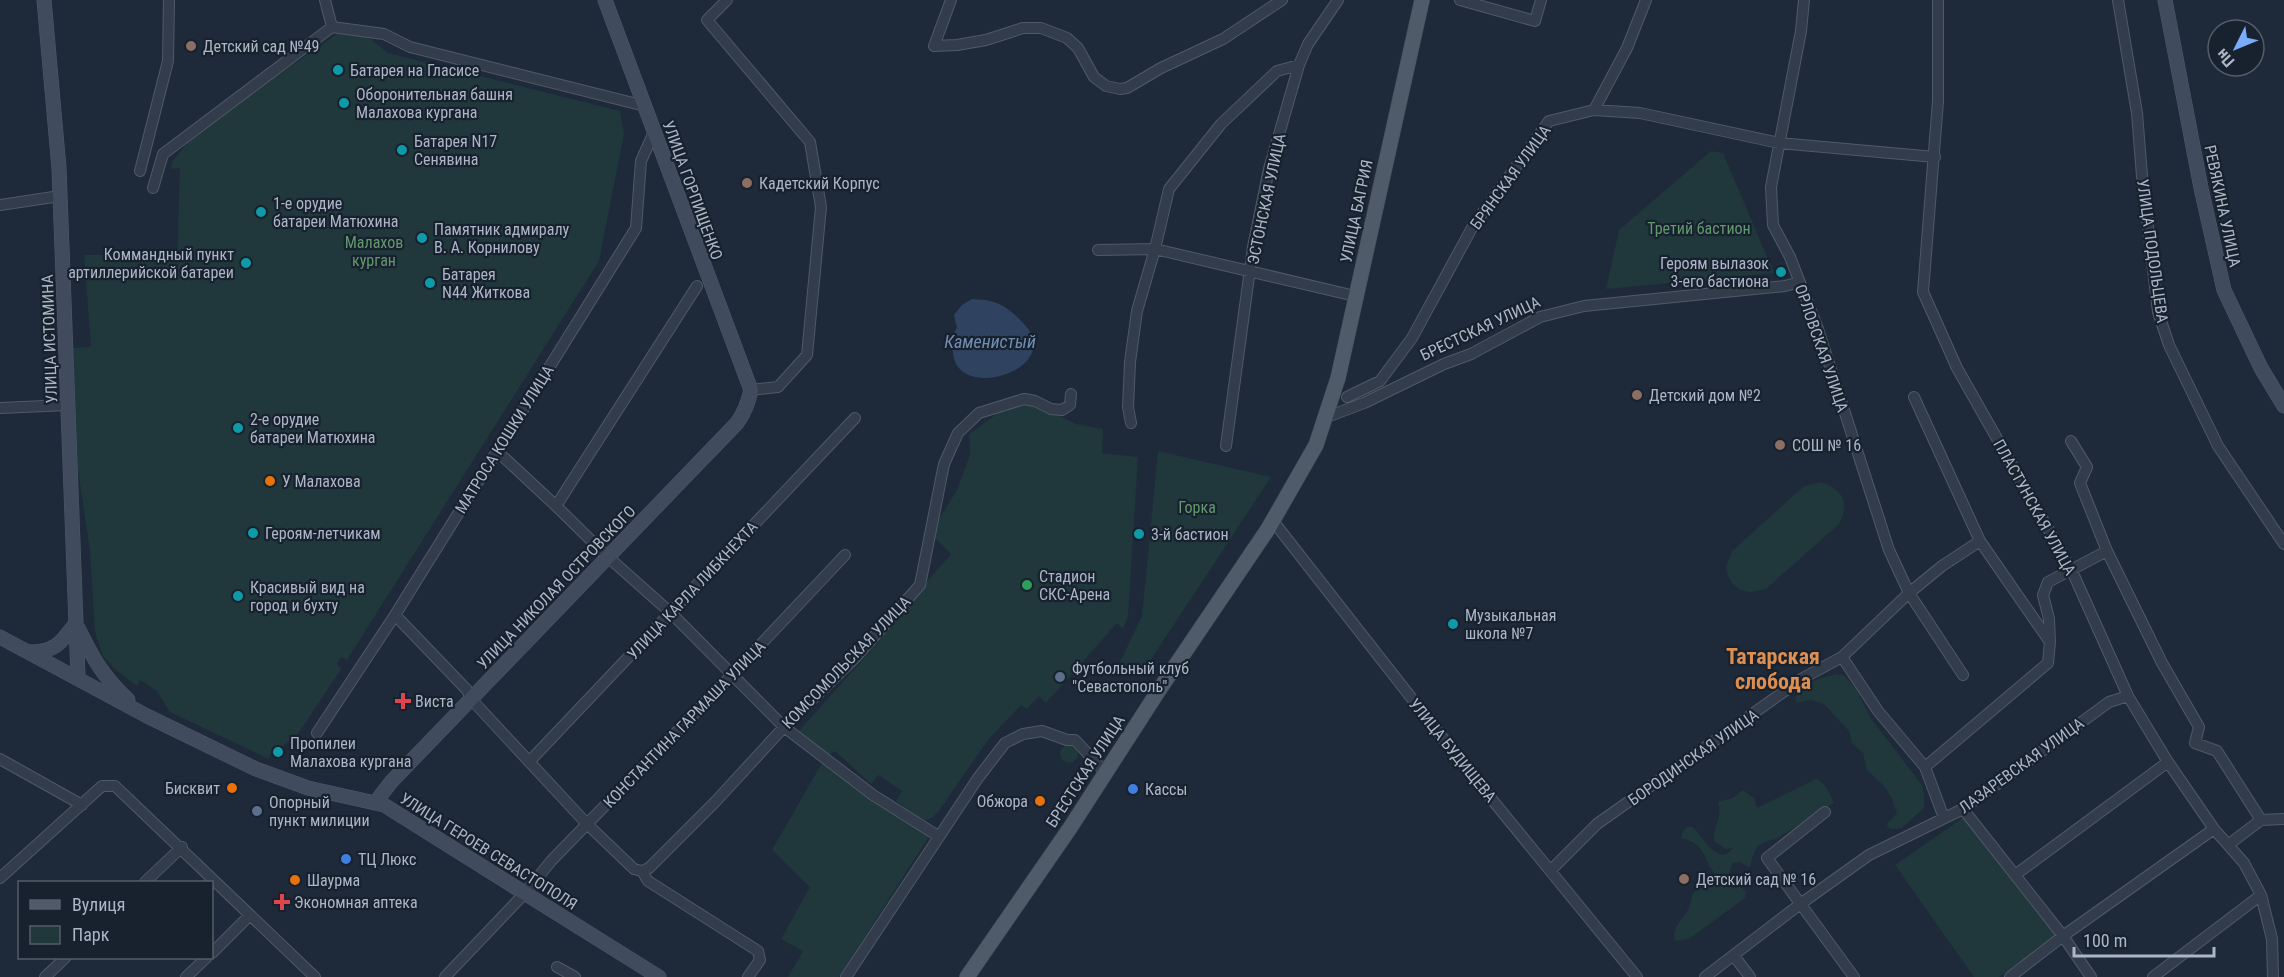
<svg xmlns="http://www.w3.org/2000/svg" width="2284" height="977" font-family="'Roboto Condensed',sans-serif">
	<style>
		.green { fill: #20373b }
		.water { fill: #2f4361 }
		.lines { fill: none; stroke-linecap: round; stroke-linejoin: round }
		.minor-casing { stroke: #505968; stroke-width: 12 }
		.secondary-casing { stroke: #505968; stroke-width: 15 }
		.primary-casing { stroke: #3c4554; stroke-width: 16 }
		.minor { stroke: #323c4a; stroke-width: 10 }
		.secondary { stroke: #404b5d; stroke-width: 14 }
		.primary { stroke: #505b6a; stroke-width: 15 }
		.education-dot { fill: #8d6e63; stroke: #18212e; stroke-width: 2 }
		.culture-dot { fill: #0f9aa8; stroke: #18212e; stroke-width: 2 }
		.food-dot { fill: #e8710a; stroke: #18212e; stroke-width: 2 }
		.leisure-dot { fill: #2e9e5b; stroke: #18212e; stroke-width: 2 }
		.service-dot { fill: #5c6f8a; stroke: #18212e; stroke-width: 2 }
		.health-dot { fill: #e0444e; stroke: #18212e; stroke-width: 2 }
		.shop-dot { fill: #3f7fe0; stroke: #18212e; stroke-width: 2 }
		.labels { text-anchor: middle; stroke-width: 4.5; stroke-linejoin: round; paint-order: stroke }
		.poi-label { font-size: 16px; fill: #acb6c7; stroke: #18212e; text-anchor: start }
		.street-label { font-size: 16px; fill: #acb6c7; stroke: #18212e }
		.park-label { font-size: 16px; fill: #62996f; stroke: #18212e }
		.water-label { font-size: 18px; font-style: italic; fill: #728db2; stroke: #18212e }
		.district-label { font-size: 22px; font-weight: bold; fill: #dd8f51; stroke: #18212e }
	</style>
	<rect width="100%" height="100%" fill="#1e2a3a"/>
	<path class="green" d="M353 33 371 39 388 53 620 111 624 134 599 261 347 660 341 657 337 664 341 669 296 737 284 745 283 749 270 754 269 759 170 712 157 691 140 680 137 686 115 669 103 656 95 632 90 551 77 463 73 348 91 347 84 255H177L180 168 171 169 172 162 196 132 337 34Z
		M1711 151 1723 153 1774 273 1606 289 1619 230Z
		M1027 401 1076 424 1103 429 1102 453 1138 457 1128 616 1123 629 1117 623 1046 703 1039 696 1027 709 1021 705 988 740 938 812 932 818 924 821 896 801 902 791 878 775 871 784 835 751 829 755 798 732 882 638 880 636 951 554 930 533 957 490 970 455 969 434 1002 410Z
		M1158 451 1271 477 1140 676 1118 666 1142 616Z
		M1820 482C1843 488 1851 504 1838 525L1766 589 1750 592 1740 590 1732 583 1728 576 1726 567 1732 551 1803 487Z
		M1836 674 1844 675 1857 691 1872 720 1922 785 1924 794V808L1902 828 1891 829 1887 827 1888 822 1897 814 1892 799 1885 787 1867 770 1863 753 1852 743 1849 731 1824 704 1811 700 1797 703 1795 699C1803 681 1818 679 1836 674Z
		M1060 754a9 9 0 1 1 18 0a9 9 0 1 1-18 0Z
		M822 763 873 795 930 835 839 977H788L803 951 781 939 810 887 772 850Z
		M1816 779C1826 783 1829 793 1834 803L1776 839C1756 843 1754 849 1750 868L1740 862 1732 863 1727 884 1739 885 1746 892 1745 898 1689 939 1675 941C1671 926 1684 920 1689 907 1692 901 1690 895 1696 890 1706 883 1716 882 1725 873L1716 875C1701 859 1708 844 1681 838L1683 831 1687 827H1693L1712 850 1721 855 1727 854 1733 848 1726 849 1714 841C1713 824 1723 819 1718 802L1733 798 1743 790 1754 798 1757 808Z
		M1970 813 2056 937 1999 977H1974L1895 865Z"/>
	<path class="water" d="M972 299C997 300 1006 305 1024 324 1066 368 958 404 953 353 951 342 951 337 957 328L954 315 962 305Z"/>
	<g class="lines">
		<defs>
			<path id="minor" d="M325 0 332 27
				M951 0 934 46 957 45 986 40 1023 28H1041L1067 38 1078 48 1094 77 1106 86 1120 89 1127 88 1161 68 1223 39 1282 0
				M1460 0 1535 21 1541 0
				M1804 0 1801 31 1771 187 1773 225 1790 257 1818 329 1889 550 1909 593 1963 675
				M1938 0V101L1923 292 1957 368 2072 571 2128 696 2168 762 2214 829 2244 863 2261 895 2272 939 2273 977
				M2118 0 2137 113 2142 176 2158 312 2169 345 2218 446 2284 544
				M707 20 810 142 821 207 807 355 778 387 751 390
				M707 20 727 0
				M332 27 384 34 410 47 645 106
				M1594 110 1627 48 1646 0
				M140 171 168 61 169 0
				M153 188 163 154 332 27
				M0 205 60 196
				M1098 250 1155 249 1355 296
				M1347 397 1380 381 1412 338 1473 226 1549 121 1594 110 1640 113 1779 143 1935 157
				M1914 397 1980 541 2050 642 2048 663 1925 767
				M0 408 68 405
				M1327 417 1364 403 1444 364 1471 354 1540 317 1584 306 1785 286 1800 282
				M1131 423 1128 407 1130 362 1137 311 1155 249 1169 189 1221 124 1277 71 1299 65
				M2071 441 2087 467 2080 483 2107 551
				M1226 446 1253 247 1269 169 1299 65 1308 44 1338 0
				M497 451 556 506 608 557 671 613 784 727 873 795 938 836
				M556 506 697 286
				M1273 521 1467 769 1637 977
				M395 615 467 690 471 699 587 824 634 869 642 871
				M2050 642 2049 619 2043 595 2048 582 2107 551 2162 663 2199 727 2195 743 2217 751 2261 820
				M1842 657 1878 711 1925 767 1944 818
				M317 733 395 615 636 228 641 161 654 132
				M0 759 82 805
				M529 762 855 418
				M1963 809 2063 936 2091 977
				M1825 812 1767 858 1854 977
				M2228 845 2261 820 2284 819
				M1551 870 1597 824 1803 678 1842 657 1909 593 1942 566 1980 541
				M642 871 649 868 716 801 784 727 855 658 920 585 944 464 958 433 979 413 1024 399 1035 401 1051 409 1062 410 1070 405 1071 394
				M642 871 648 881 758 951 760 960 748 977
				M2015 875 2168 762
				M0 878 102 786H115L315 977
				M145 882 182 847
				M212 953 250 915
				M1734 956 1750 977
				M557 967 575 977
				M45 977 65 958
				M186 977 206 958
				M445 977 524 894 552 860 731 676 845 555
				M846 977 978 778 1005 743 1023 734 1042 731 1067 740H1075L1106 773
				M1705 977 1799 905 1869 855 1963 809 2109 702 2128 696
				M2010 977 2063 936 2214 829
				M2153 977 2261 895"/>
			<path id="secondary" d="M44 0 59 168 78 677
				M2165 0 2201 188 2224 290 2261 368 2284 406
				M78 628C94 660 102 675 128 700
				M0 637 147 716 256 769 308 788 384 805 659 977
				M30 652C55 652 61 643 76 623
				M375 803 391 782 737 423C745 412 748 403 751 390L605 0"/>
			<path id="primary" d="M967 977 1070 828 1159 690 1268 529 1316 445 1338 378 1422 0"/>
		</defs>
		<use href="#minor" class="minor-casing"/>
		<use href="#secondary" class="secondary-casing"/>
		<use href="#primary" class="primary-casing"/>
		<use href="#minor" class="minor"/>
		<use href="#secondary" class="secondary"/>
		<use href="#primary" class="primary"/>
	</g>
	<g class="education-dot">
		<circle cx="191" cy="46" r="6"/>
		<circle cx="747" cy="183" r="6"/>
		<circle cx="1637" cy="395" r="6"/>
		<circle cx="1780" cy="445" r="6"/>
		<circle cx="1684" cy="879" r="6"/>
	</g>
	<g class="culture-dot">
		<circle cx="338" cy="70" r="6"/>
		<circle cx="344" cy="103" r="6"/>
		<circle cx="402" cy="150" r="6"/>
		<circle cx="261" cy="212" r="6"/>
		<circle cx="422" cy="238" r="6"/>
		<circle cx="246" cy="263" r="6"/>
		<circle cx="1781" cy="272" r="6"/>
		<circle cx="430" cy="283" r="6"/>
		<circle cx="238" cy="428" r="6"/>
		<circle cx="253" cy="533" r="6"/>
		<circle cx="1139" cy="534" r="6"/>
		<circle cx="238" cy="596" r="6"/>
		<circle cx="1453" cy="624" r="6"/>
		<circle cx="278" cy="752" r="6"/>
	</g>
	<g class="food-dot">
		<circle cx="270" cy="481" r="6"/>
		<circle cx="232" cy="788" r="6"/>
		<circle cx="1040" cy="801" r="6"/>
		<circle cx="295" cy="880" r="6"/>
	</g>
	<circle class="leisure-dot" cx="1027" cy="585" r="6"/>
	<g class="service-dot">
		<circle cx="1060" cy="677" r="6"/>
		<circle cx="257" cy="811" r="6"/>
	</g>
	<g class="health-dot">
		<path d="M400 692h6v6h6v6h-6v6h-6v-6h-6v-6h6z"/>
		<path d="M279 893h6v6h6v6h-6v6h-6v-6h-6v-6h6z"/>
	</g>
	<g class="shop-dot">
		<circle cx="1133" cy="789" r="6"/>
		<circle cx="346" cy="859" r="6"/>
	</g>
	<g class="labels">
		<g class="poi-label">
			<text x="203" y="52">Детский сад №49</text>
			<text x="350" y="76">Батарея на Гласисе</text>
			<text x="356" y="100">Оборонительная башня<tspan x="356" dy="18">Малахова кургана</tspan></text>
			<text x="414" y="147">Батарея N17<tspan x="414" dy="18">Сенявина</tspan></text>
			<text x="759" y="189">Кадетский Корпус</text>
			<text x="273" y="209">1-е орудие<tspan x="273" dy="18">батареи Матюхина</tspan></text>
			<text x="434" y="235">Памятник адмиралу<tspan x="434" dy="18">В. А. Корнилову</tspan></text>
			<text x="234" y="260" text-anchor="end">Коммандный пункт<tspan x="234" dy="18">артиллерийской батареи</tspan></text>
			<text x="1769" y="269" text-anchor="end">Героям вылазок<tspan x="1769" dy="18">3-его бастиона</tspan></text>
			<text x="442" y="280">Батарея<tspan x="442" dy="18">N44 Житкова</tspan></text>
			<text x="1649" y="401">Детский дом №2</text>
			<text x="250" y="425">2-е орудие<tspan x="250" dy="18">батареи Матюхина</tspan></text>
			<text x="1792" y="451">СОШ № 16</text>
			<text x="282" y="487">У Малахова</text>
			<text x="265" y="539">Героям-летчикам</text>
			<text x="1151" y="540">3-й бастион</text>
			<text x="1039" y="582">Стадион<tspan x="1039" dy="18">СКС-Арена</tspan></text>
			<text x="250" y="593">Красивый вид на<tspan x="250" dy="18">город и бухту</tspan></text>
			<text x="1465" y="621">Музыкальная<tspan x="1465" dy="18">школа №7</tspan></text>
			<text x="1072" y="674">Футбольный клуб<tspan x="1072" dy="18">"Севастополь"</tspan></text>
			<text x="415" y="707">Виста</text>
			<text x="290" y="749">Пропилеи<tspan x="290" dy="18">Малахова кургана</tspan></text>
			<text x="220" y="794" text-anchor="end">Бисквит</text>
			<text x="1145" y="795">Кассы</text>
			<text x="1028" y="807" text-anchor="end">Обжора</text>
			<text x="269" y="808">Опорный<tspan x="269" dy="18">пункт милиции</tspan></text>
			<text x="358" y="865">ТЦ Люкс</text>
			<text x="1696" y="885">Детский сад № 16</text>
			<text x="307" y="886">Шаурма</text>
			<text x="294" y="908">Экономная аптека</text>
		</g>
		<g class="street-label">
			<text transform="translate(1510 177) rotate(-54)" y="6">БРЯНСКАЯ УЛИЦА</text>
			<text transform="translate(693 190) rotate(70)" y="6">УЛИЦА ГОРПИЩЕНКО</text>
			<text transform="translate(1266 199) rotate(-78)" y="6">ЭСТОНСКАЯ УЛИЦА</text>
			<text transform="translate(2223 206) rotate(78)" y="6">РЕВЯКИНА УЛИЦА</text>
			<text transform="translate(1356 211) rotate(-78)" y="6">УЛИЦА БАГРИЯ</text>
			<text transform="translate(2153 251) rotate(82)" y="6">УЛИЦА ПОДОЛЬЦЕВА</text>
			<text transform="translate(1480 328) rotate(-25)" y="6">БРЕСТСКАЯ УЛИЦА</text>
			<text transform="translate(49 339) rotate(-92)" y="6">УЛИЦА ИСТОМИНА</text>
			<text transform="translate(1822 348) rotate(71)" y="6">ОРЛОВСКАЯ УЛИЦА</text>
			<text transform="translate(504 439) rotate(-58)" y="6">МАТРОСА КОШКИ УЛИЦА</text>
			<text transform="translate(2035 507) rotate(61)" y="6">ПЛАСТУНСКАЯ УЛИЦА</text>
			<text transform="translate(556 587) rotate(-46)" y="6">УЛИЦА НИКОЛАЯ ОСТРОВСКОГО</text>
			<text transform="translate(692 590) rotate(-47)" y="6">УЛИЦА КАРЛА ЛИБКНЕХТА</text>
			<text transform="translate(846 662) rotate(-46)" y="6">КОМСОМОЛЬСКАЯ УЛИЦА</text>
			<text transform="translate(684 724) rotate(-46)" y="6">КОНСТАНТИНА ГАРМАША УЛИЦА</text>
			<text transform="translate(1453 750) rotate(51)" y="6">УЛИЦА БУДИЩЕВА</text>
			<text transform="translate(1693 757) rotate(-35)" y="6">БОРОДИНСКАЯ УЛИЦА</text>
			<text transform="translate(2021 765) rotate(-36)" y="6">ЛАЗАРЕВСКАЯ УЛИЦА</text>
			<text transform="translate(1085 771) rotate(-57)" y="6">БРЕСТСКАЯ УЛИЦА</text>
			<text transform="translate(489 851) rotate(32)" y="6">УЛИЦА ГЕРОЕВ СЕВАСТОПОЛЯ</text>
		</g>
		<g class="park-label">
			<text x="1699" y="234">Третий бастион</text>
			<text x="374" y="248">Малахов<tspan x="374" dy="18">курган</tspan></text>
			<text x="1197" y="513">Горка</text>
		</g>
		<g class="water-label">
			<text x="990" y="348">Каменистый</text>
		</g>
		<g class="district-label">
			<text x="1773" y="664">Татарская<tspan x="1773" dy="25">слобода</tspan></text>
		</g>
	</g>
	<rect x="18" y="881" width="195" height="78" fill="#18212e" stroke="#535d6b" stroke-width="1.5"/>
	<rect x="30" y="900" width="30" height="9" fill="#505b6a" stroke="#535d6b" stroke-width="1.5"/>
	<text x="72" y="911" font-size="18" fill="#acb6c7">Вулиця</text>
	<rect x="30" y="926" width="30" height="18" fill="#20373b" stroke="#535d6b" stroke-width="1.5"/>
	<text x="72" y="941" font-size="18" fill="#acb6c7">Парк</text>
	<g transform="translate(2236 48) rotate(227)"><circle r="28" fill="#18212e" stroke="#535d6b" stroke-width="1.5"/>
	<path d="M0-4.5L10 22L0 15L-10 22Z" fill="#79abff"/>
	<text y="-9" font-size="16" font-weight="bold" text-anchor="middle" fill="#acb6c7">Пн</text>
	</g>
	<path d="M2074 947v9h140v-9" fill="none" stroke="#acb6c7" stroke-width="3"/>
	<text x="2083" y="947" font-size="18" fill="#acb6c7" stroke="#18212e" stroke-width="4.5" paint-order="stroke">100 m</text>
</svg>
